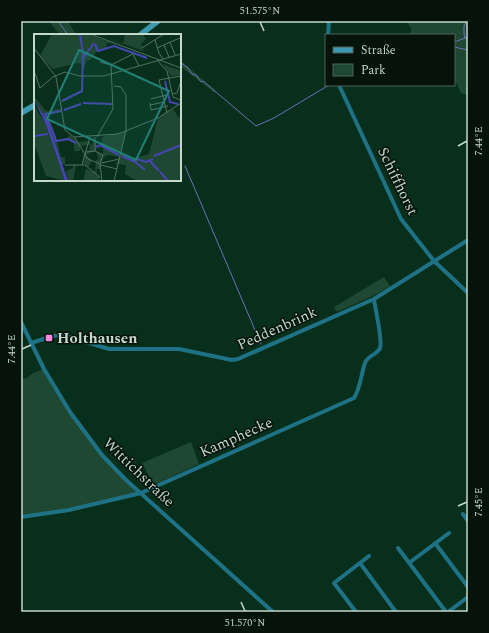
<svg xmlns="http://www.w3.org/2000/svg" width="489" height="633" font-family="Spectral,serif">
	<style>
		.green { fill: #1e4831 }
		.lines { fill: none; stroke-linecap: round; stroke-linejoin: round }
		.stream { stroke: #6c72ba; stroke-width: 1 }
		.street { stroke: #1f7286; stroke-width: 4 }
		.secondary { stroke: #3c99b1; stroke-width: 5.5 }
		.ticks { fill: none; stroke: #c4d8cb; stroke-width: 1.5 }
		.poi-dot { fill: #fe85e0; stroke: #05130b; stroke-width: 1.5 }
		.labels { text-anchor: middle; stroke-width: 3; stroke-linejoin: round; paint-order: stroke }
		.street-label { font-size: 15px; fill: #c4d8cb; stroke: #05130b }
		.poi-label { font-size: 15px; font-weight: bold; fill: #c4d8cb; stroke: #05130b; text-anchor: start }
		.inset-river { fill: none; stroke: #4646b3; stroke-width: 2 }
		.inset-road { fill: none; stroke: #537361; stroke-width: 1 }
		.view { fill: #218077; fill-opacity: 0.15; stroke: #218077; stroke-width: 2 }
		.inset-edge { fill: none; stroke: #c4d8cb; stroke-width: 2 }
		.neatline { fill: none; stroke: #c4d8cb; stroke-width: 1.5 }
		.ticks-label { font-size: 10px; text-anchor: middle; fill: #c4d8cb }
	</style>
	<rect width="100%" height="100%" fill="#072f1b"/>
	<path class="green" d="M49 21H68L76 35H60Z
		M406 21H468V95L461 93 454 78V35H410L411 28Z
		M180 60 216 91 215 93 180 66Z
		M384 277 390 286 375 295 337 312 334 307Z
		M44 369 91 442 141 493 69 510 21 517V379L27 378 33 373Z
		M191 442 199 464 154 485 142 463Z"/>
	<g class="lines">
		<path class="stream" d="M58 21 68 35
			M465 38 464 34V25L468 21
			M454 42 468 37
			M454 47 468 50
			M180 62 188 68 192 74 196 75 201 82 203 81 256 126 274 118 329 85
			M180 159 181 160
			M185 166 261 344"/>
		<path class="street" d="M328 35 329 21
			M339 85 401 219 434 261 468 293
			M21 322 44 369 70 412 102 455 126 480 273 612
			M31 343 53 336 63 335 109 349H179L232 360 238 359 374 299 468 240
			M463 514 468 521
			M21 517 69 510 141 493 354 398C361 387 361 374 365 363 368 355 377 355 380 348 383 340 375 309 374 299
			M435 543 468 587
			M398 548 446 612
			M360 563 396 612
			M409 563 449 533
			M356 612 334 583 369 556
			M448 612 468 597"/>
		<path class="secondary" d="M140 35 158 21
			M21 113 35 105"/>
	</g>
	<path class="ticks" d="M260 22 264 31M458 146 467 141M22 349 31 345M458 506 467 502M241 602 245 611"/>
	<rect class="poi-dot" x="45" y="334" width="8" height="8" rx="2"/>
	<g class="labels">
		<g class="street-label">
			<text transform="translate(398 181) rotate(64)" y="5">Schiffhorst</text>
			<text transform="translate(277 328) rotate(-24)" y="5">Peddenbrink</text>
			<text transform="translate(236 437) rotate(-24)" y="5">Kamphecke</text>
			<text transform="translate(139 472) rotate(44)" y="5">Wittichstraße</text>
		</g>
		<g class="poi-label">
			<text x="57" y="343">Holthausen</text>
		</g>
	</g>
	<g transform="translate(34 34)">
		<rect width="147" height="147" fill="#072f1b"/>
		<path d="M18 0H53L80 10 73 9 72 14 62 18 56 26H53L50 34 49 30 44 29 19 35 6 22ZM61 0 89 9 91 0H109L112 5 107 10 110 17ZM129 30 147 37V41L137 42ZM40 60 27 69 28 77 14 82 23 106 33 104 36 101 44 108 54 107 58 111 59 106H61L63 113 67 111 68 103 92 97 86 119 100 124 115 120 124 84 139 75 145 84 147 79V147H103L91 140 92 131 84 130 81 132 85 123 75 121 69 123 66 135H63L62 140 66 143 65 147H49L52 135 61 138 62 126 65 125 62 118 69 121V114L66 111 65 115 62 113 61 117 52 121 58 127 54 133 48 127H51L49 121 55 117 56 111 46 112V117H40V109L35 106 23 107 27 123H31V131L28 130 14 88 0 66V62L12 77 27 75V67ZM0 71 12 91 31 147 12 142 0 110ZM39 131H42L39 147H34L32 137 39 134Z" fill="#1e4831"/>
		<path d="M0 66 14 88 34 147H31L12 91Z" fill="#4646b3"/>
		<path class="inset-river" d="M61 10 64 17 80 12 113 24M49 24 60 9M131 47 136 68 144 70M28 67 48 57 49 20 46 0M49 69 78 70M30 76 47 70M19 98 11 80 27 77M19 98 22 107 34 105 42 109M0 102 14 100M62 113 66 111 85 121M88 122 99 127 102 125M120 122 147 111M103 125 112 128 119 125M100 127 111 136M116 127 125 137M126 138 134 147"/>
		<path class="inset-road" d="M56 0 147 34M121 6 125 19 129 25M136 8 141 21M130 11 135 23M0 14 22 43 31 96 41 104 54 125 66 130 68 147M108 14 130 0M123 14 141 6 146 4 147 7M123 26 133 37 139 63 147 66M66 28 77 31 99 20 105 32M1 39 6 54 19 43 31 38 46 42H70L147 20M80 52 87 53 92 61V97L80 147M138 60 143 59 147 47M117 65 132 61M116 69 117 76 134 72M116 71 130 68M133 79 125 46 147 42M40 103 84 100 124 84 147 69M63 103 79 75 77 31M61 117V103M51 118 61 117 69 121 66 130M68 129 85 125M31 131H51L66 143M48 131 56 103M67 131 83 135"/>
		<path class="view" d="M45 16 135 57 102 126 13 85Z"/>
		<rect width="147" height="147" class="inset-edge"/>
	</g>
	<rect width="489" height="633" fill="none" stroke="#05130b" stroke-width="44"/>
	<rect x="325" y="34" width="130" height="52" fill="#05130b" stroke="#516258"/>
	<rect x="333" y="47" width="20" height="6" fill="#3c99b1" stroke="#516258"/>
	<text x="361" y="54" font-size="12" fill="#c4d8cb">Straße</text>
	<rect x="333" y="64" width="20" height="12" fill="#1e4831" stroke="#516258"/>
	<text x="361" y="74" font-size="12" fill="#c4d8cb">Park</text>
	<rect x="22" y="22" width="445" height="589" class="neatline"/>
	<g class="ticks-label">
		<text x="260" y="14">51.575°N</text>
		<text transform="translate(478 141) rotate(-90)" y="4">7.44°E</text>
		<text transform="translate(11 349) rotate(-90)" y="4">7.44°E</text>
		<text transform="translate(478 502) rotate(-90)" y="4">7.45°E</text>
		<text x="245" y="626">51.570°N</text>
	</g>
</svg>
